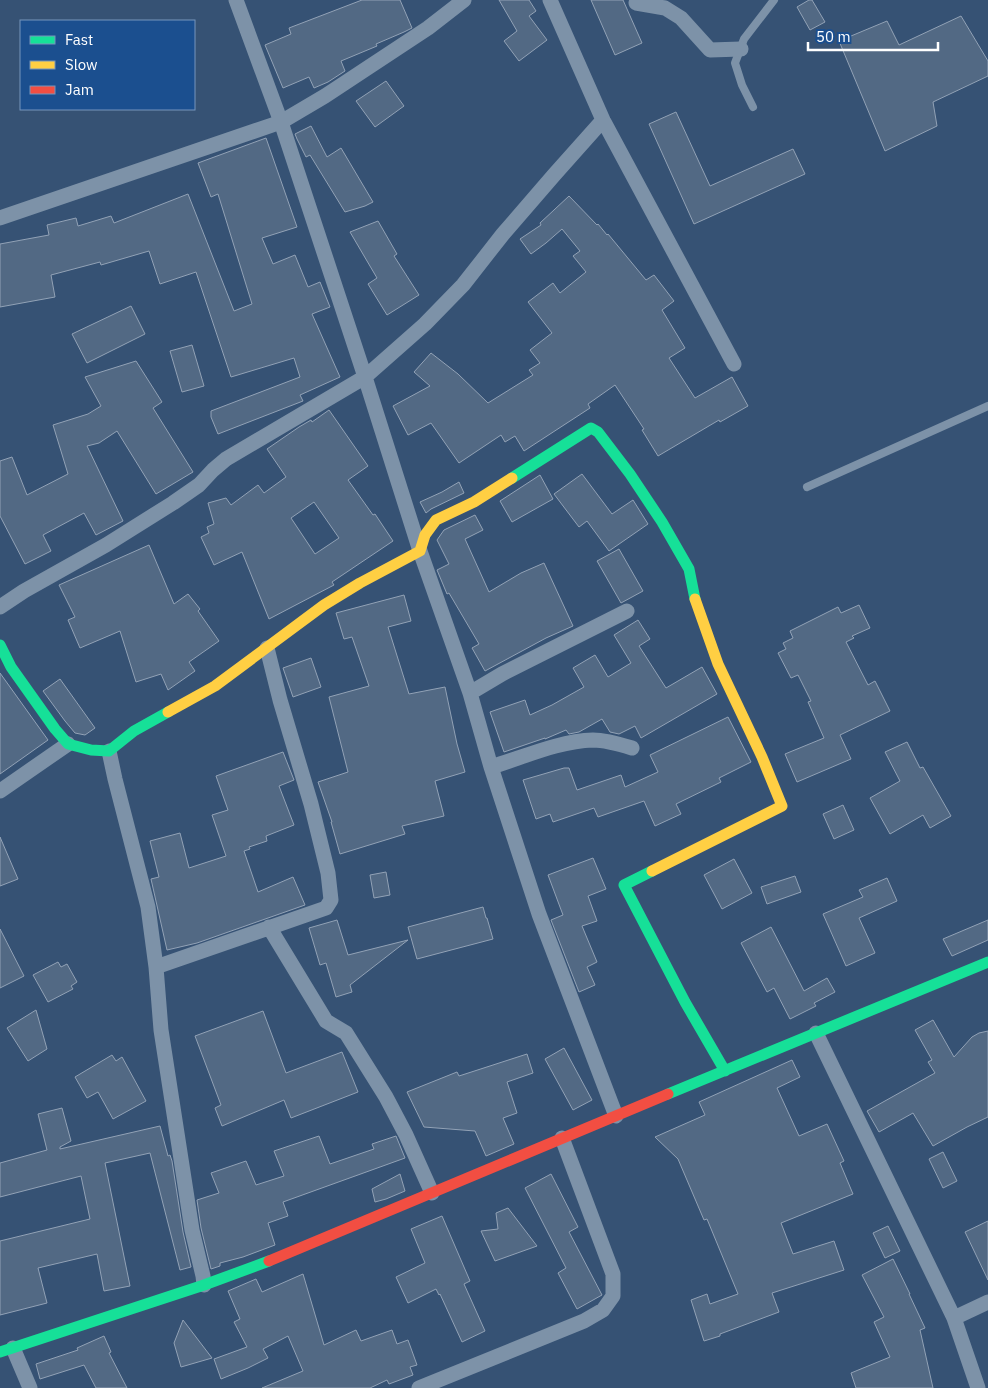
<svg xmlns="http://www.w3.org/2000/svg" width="988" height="1388" font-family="'IBM Plex Sans',sans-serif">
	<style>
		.building { fill: #526984; stroke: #92a2b6; fill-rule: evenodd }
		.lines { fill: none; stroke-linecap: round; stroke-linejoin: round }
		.lane { stroke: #7d92a8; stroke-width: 8 }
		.street { stroke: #7d92a8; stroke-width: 15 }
		.fast { stroke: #16e098; stroke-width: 11 }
		.slow { stroke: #ffcf43; stroke-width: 11 }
		.jam { stroke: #f24e42; stroke-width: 11 }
	</style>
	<rect width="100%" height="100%" fill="#365274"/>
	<path class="building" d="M362 0H400L412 28 404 32 376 44 377 46 341 61 345 71 328 82 314 88 309 77 283 88 265 45 291 34 289 28Z
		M499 0H529L536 11 529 16 547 40 519 61 504 41 517 31Z
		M591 0H623L642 43 615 55Z
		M809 0H812L825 22 810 30 797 7Z
		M961 16 988 61V76L933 102 937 126 885 151 839 41 887 21 899 45Z
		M386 81 404 106 375 127 356 101Z
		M676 112 710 186 793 149 805 174 694 224 649 124Z
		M311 126 327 157 341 148 373 202 365 206 345 212 310 155 306 157 297 139 295 134Z
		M266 138 297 227 262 238 273 264 295 255 308 287 320 282 330 307 312 314 340 377 300 395 303 401 218 434 211 417V411L300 377 294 358 231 377 196 272 160 284 149 251 101 265 100 262 51 275 55 297 0 307V244L49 235 47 225 76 218 78 226 111 216 114 223 188 194 234 311 252 304 218 194 211 197 198 163Z
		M569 196 597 225 598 224 607 235 608 234 646 280 654 275 674 301 662 310 685 348 669 358 695 398 732 377 748 406 720 422 719 420 658 456 642 430 644 429 615 385 588 404 590 408 524 451 515 436 505 442 501 435 459 463 431 423 408 435 393 406 430 386 414 372 431 353 458 374 488 403 533 375 529 370 540 363 530 350 552 333 528 302 553 283 560 293 586 272 573 256 580 251 562 229 546 243 531 254 520 239 541 225 540 223Z
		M378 221 397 254 394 256 419 295 387 315 368 284 377 278 350 232Z
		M131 306 145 334 87 363 72 334Z
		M192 345 204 386 182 392 170 351Z
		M136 361 162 402 153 408 193 472 156 494 117 431 99 443 87 446 123 521 96 535 84 513 43 535 51 551 25 564 0 516V461L12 457 27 495 68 474 53 425 88 414 101 406 85 377Z
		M329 410 368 466 348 480 373 515 375 514 393 541 332 582 334 585 269 619 242 552 214 565 201 537 209 533 207 527 214 524 208 503 226 498 231 505 258 485 264 493 286 477 267 449 299 427 311 420 312 422ZM314 502 339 538 315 554 291 518Z
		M582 474 612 514 633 500 648 524 609 551 587 521 579 527 554 494Z
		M540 475 553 499 512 522 500 501Z
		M459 482 464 493 431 509 426 513 420 502 442 492Z
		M475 515 483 530 465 539 489 592 521 573 544 563 573 626 546 638 485 671 472 648 479 644 449 593 447 594 437 570 449 564 437 540 444 530Z
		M149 545 174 604 188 594 200 609 198 611 219 641 189 662 195 671 168 690 161 674 136 682 120 631 80 648 68 620 75 617 59 585Z
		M619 549 643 591 621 603 597 561Z
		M404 595 411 621 388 627 409 694 445 687 457 744 465 772 435 781 444 816 402 826 405 834 340 854 331 822H332L318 782 348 772 329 697 369 686 352 637 344 639 336 613Z
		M859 605 870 628 852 636 854 638 846 642 868 685 875 681 890 711 840 735 851 759 797 782 785 754 824 738 808 702 811 701 798 675 791 678 778 653 786 649 783 643 793 638 790 631 838 607 841 613Z
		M638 620 650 639 639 646 666 688 702 667 717 694 641 738 635 726 619 734 610 732 602 719 579 732 569 734 566 730 545 739V738L504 752 490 712 525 700 530 715 552 705 584 687 573 668 595 655 608 677 631 663 614 635Z
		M311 658 321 687 293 697 283 668Z
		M0 673 48 740 0 774Z
		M60 679 95 728 85 735 75 733 65 721 43 691Z
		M728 717 751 762 719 778 721 782 676 804 681 814 655 826 644 801 598 817 594 808 553 822 550 814 536 819 523 780 564 768H569L577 790 621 775 625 787 658 772 650 755Z
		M907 742 920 768 923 767 951 816 930 828 923 815 890 834 870 798 900 781 885 752Z
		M283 752 294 780 279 786 294 825 266 836 267 841 249 847 250 849 244 851 258 892 293 877 305 905 197 943 167 950 151 879 159 877 150 841 180 833 189 868 226 856 212 815 228 810 216 776Z
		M843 805 854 830 834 839 823 814Z
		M0 837 18 879 0 886Z
		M593 858 606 889 588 896 597 921 582 926 597 962 587 967 595 985 579 992 551 920 563 915 548 875Z
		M734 859 752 893 722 909 704 875Z
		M386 872 390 895 374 898 370 875Z
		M795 876 801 892 767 904 761 887Z
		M887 878 897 901 859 918 875 953 846 966 823 914 863 897 859 890Z
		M483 907 486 918H487L493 939 417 959 408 927Z
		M337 920 348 955 408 940 350 985 352 992 336 997 326 963 320 965 309 928Z
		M988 920V940L952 956 943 939Z
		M771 927 804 991 827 978 835 992 814 1003 816 1006 790 1019 774 988 767 992 741 943Z
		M0 929 24 976 0 988Z
		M58 962 61 967 67 964 77 982 71 986 73 989 48 1002 33 975Z
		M36 1010 47 1049 28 1061 7 1028Z
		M263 1011 286 1073 342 1052 358 1092 291 1118 284 1100 222 1126 215 1108 221 1105 195 1036Z
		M933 1020 954 1057 972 1037 979 1033 988 1031V1117L967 1127 933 1146 913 1113 879 1132 867 1111 935 1073 928 1062 932 1060 915 1030Z
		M564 1048 592 1100 573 1110 545 1059Z
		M527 1054 533 1073 507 1082 517 1113 503 1118 514 1144 486 1156 475 1131 424 1127 407 1092 457 1072 459 1076Z
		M112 1055 116 1061 122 1057 146 1101 113 1119 98 1092 87 1098 75 1077Z
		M792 1060 800 1077 777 1088 799 1136 827 1124 844 1161 840 1163 853 1194 781 1223 793 1254 834 1241 844 1270 772 1293 779 1312 720 1334V1336L704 1341 691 1300 707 1294 710 1304 738 1294 707 1219 704 1220 678 1159 655 1137 705 1115 699 1102Z
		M62 1108 71 1141 60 1147V1149L160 1126 168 1156 170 1155 172 1161 183 1232 191 1267 180 1270 150 1153 105 1163 130 1286 104 1291 97 1254 38 1268 47 1303 0 1315V1241L90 1219 81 1176 0 1197V1163L47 1150 38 1114Z
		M319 1136 330 1164 374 1149 372 1144 396 1136 405 1158 283 1202 288 1216 268 1223 275 1245 243 1257 220 1263V1266L211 1269 201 1228 197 1200 219 1193 211 1173 246 1161 256 1185 284 1176 274 1151Z
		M943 1152 957 1181 943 1188 929 1159Z
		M400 1174 405 1191 386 1199 375 1202 372 1189Z
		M551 1174 578 1227 569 1232 602 1295 577 1309 558 1273 566 1268 525 1188Z
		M508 1208 537 1246 495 1261 481 1231 498 1229 496 1213Z
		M442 1216 470 1281 464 1284 485 1331 462 1342 440 1294 439 1295 436 1289 408 1303 396 1277 425 1263 411 1229Z
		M988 1221V1280L965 1232Z
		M888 1226 900 1251 885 1258 873 1233Z
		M893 1259 910 1294H909L925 1328 920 1330 933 1388H856L851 1373 890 1357 874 1322 884 1317 862 1275Z
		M303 1274 324 1345 356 1330 361 1341 392 1330 397 1344 408 1340 417 1365 410 1367 413 1375 389 1384 387 1380 370 1388H262L303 1371 288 1336 263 1349 268 1358 248 1368 221 1379 214 1359 247 1347 234 1322 240 1319 228 1291 256 1279 262 1292Z
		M183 1320 212 1358 181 1367 174 1343Z
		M104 1336 111 1352 109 1353 127 1388H96L84 1365 40 1379 36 1364 78 1350 77 1348Z"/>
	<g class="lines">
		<path class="lane" d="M753 107 742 85 735 63 744 39 774 0
			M807 487 988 406"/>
		<path class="street" d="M236 0 281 122 365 377 420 551 470 693 491 767 539 914 616 1116
			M550 0 603 120 734 364
			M636 3 665 8 681 18 710 50 741 49
			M0 218 281 122 325 96 428 28 464 0
			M0 607 24 591 106 545 173 503 199 485 213 470 226 459 365 377 425 324 463 285 503 234 554 175 603 120
			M470 693 502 674 627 611
			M109 751 115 779 148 907 156 967 161 1030 192 1230 203 1276 204 1285
			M491 767C524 757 559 741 593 740 606 740 619 744 632 748
			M0 791 68 744
			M269 927 326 1021 346 1033 386 1097 406 1135 432 1193
			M156 967 326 908 331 900 328 873 311 804 280 700 267 648
			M816 1033 954 1318 978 1388
			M954 1318 988 1302
			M13 1348 30 1388
			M419 1388 584 1321 603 1310 613 1296V1274L562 1138"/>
		<path class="fast" d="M512 478 591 428 598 432 630 474 662 522 689 569 695 599
			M0 645 11 667 55 729 68 744 91 750 109 751 134 731 168 712
			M652 871 624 885 685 1002 725 1071
			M668 1094 988 962
			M0 1352 204 1285 269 1261"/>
		<path class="slow" d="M168 712 215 686 324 605 360 583 420 551 425 535 436 520 474 502 512 478
			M652 871 782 806 762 757 718 664 695 599"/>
		<path class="jam" d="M269 1261 668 1094"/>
	</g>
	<rect x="20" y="20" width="175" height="90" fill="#1b4f8f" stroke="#7695bc"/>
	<rect x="30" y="36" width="25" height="8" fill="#16e098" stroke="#7695bc"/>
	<text x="65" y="45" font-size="15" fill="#ffffff">Fast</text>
	<rect x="30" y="61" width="25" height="8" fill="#ffcf43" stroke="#7695bc"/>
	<text x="65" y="70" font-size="15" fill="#ffffff">Slow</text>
	<rect x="30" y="86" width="25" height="8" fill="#f24e42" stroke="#7695bc"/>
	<text x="65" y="95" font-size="15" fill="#ffffff">Jam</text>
	<path d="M808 42v8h130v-8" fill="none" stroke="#ffffff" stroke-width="2.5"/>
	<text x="816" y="42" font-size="15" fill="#ffffff" stroke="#1b4f8f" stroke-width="4" paint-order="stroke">50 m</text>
</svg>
